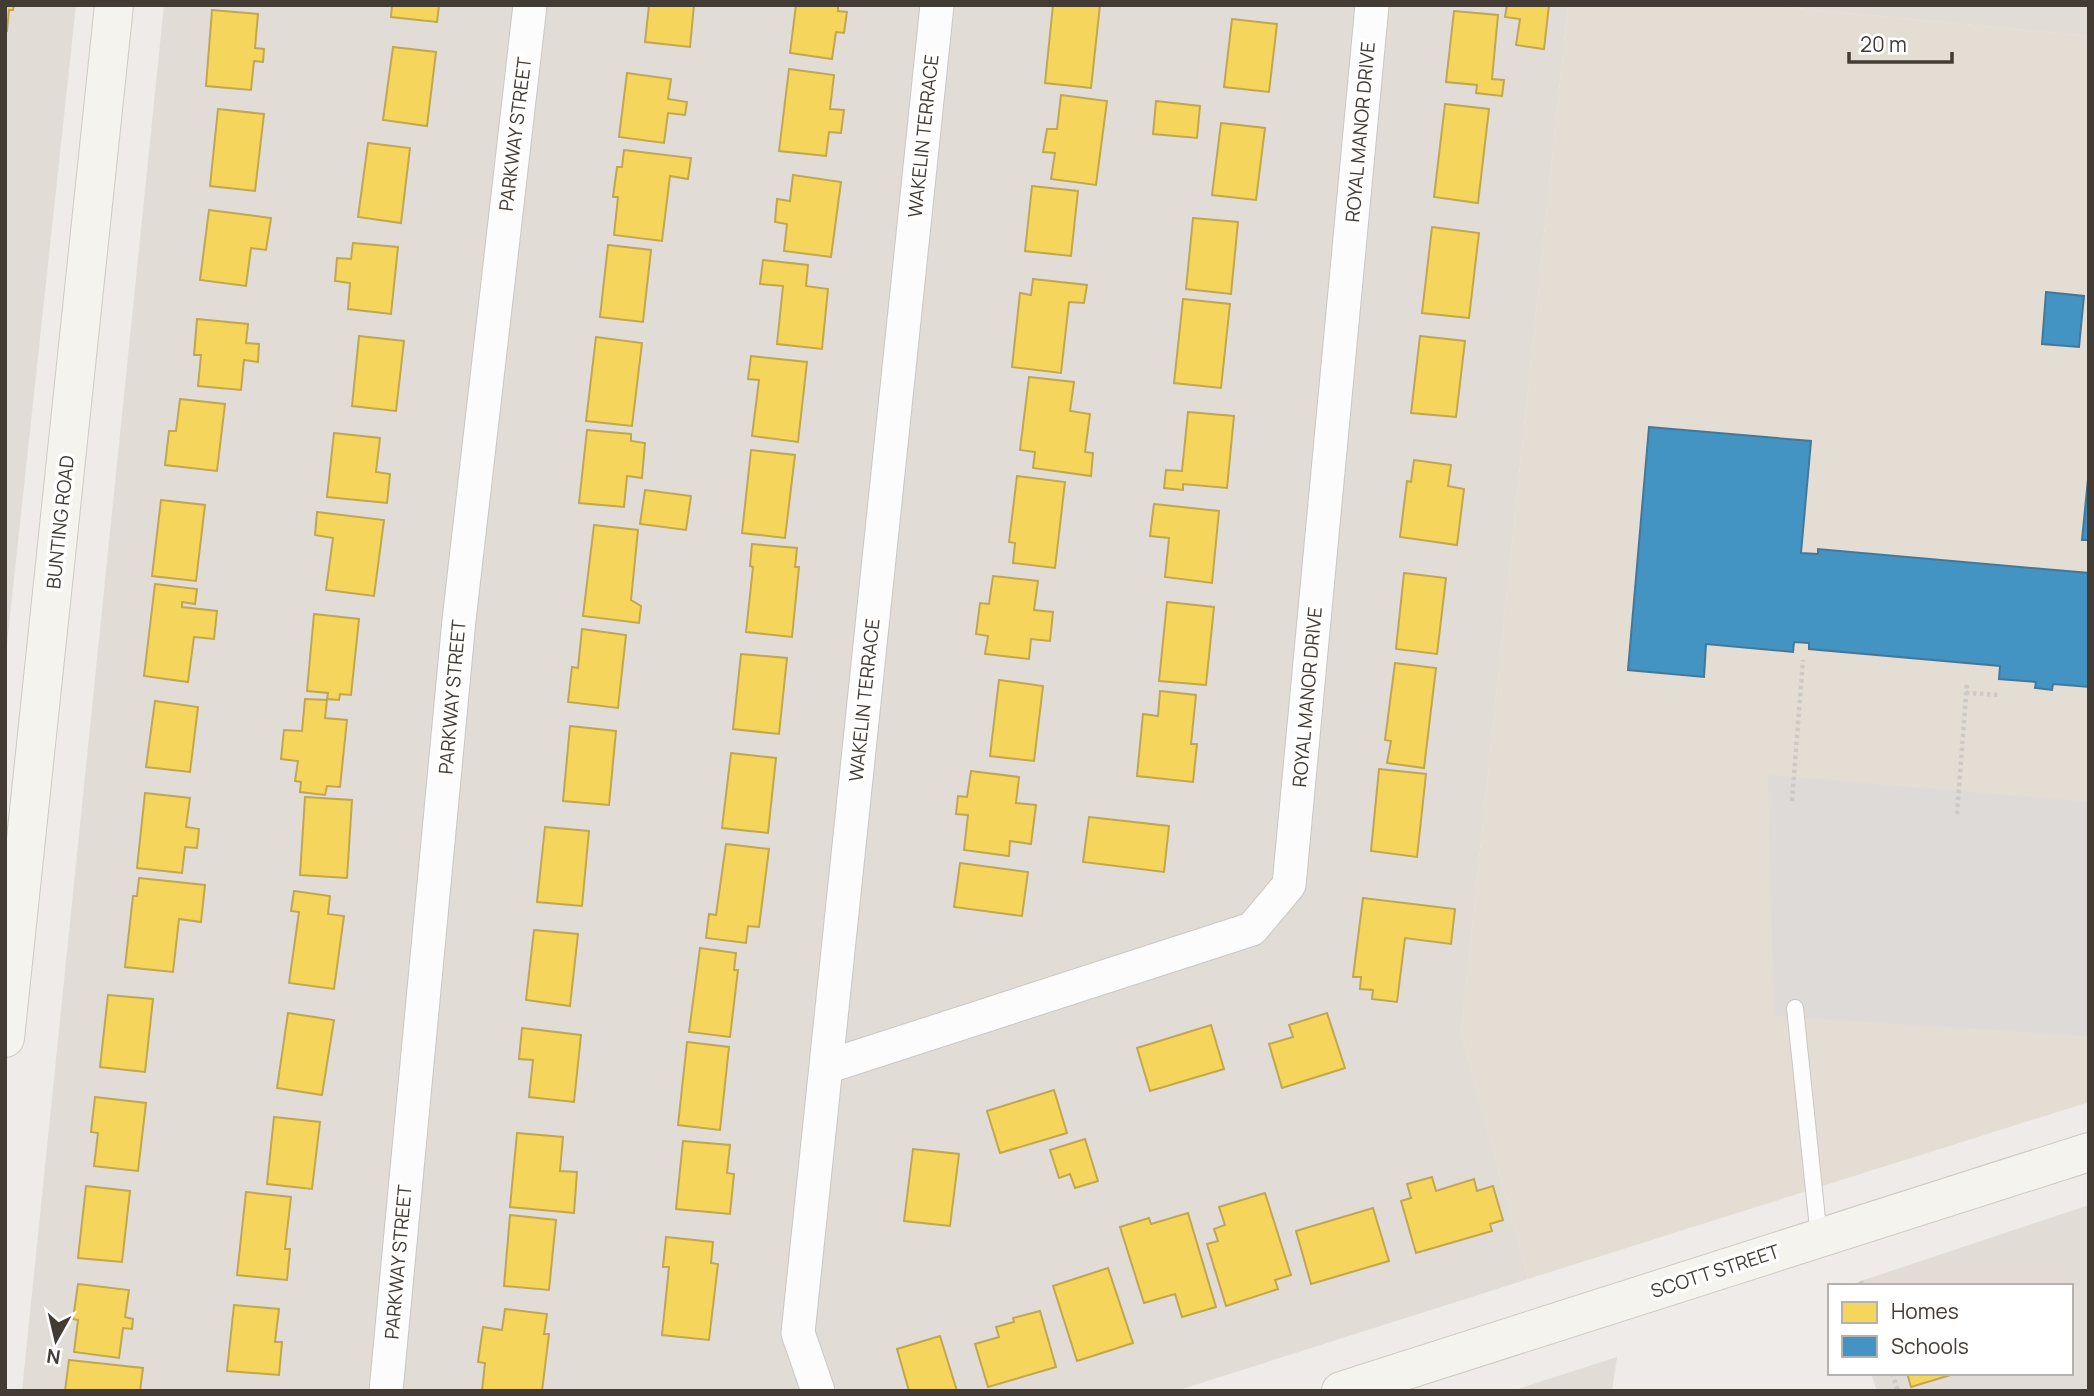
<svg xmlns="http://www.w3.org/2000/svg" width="2094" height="1396" font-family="Manrope,sans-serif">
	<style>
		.residential { fill: #e1dcd6 }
		.education { fill: #e4ddd4 }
		.parking { fill: #dddad8 }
		.homes { fill: #f6d55c; stroke: #c0a750; stroke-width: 2 }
		.schools { fill: #4393c3; stroke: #437998; stroke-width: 2 }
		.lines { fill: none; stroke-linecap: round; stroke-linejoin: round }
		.service-casing { stroke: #cac7c4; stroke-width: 18 }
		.minor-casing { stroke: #cac7c4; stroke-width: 35 }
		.secondary-casing { stroke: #cfcac2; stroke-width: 40 }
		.path { stroke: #cccac6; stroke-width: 4.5; stroke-dasharray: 3.5 3.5; stroke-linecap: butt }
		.service { stroke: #fcfcfc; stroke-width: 16 }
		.minor { stroke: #fcfcfc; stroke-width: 33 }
		.secondary { stroke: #f5f3ee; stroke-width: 38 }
		.labels { text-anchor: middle; stroke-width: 7; stroke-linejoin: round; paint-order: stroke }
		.street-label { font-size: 19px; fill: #433c35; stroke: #fff }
	</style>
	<rect width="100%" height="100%" fill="#eeebe8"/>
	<path class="residential" d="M5 5H76L5 662Z
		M164 5H1568L1461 1033 1528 1279 1176 1391H22Z
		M1764 5H2089V36Z
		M2089 1205V1391H1877L1871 1373H2071V1286H1846Z
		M1617 1357 1612 1391H1512Z"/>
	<path class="education" d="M1568 5H1764L2089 36V1102L1528 1279 1461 1033Z"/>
	<path class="parking" d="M1768 775 2089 802V1036L1774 1016Z"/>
	<path class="homes" d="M5 5H14L13 10H9L7 31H5Z
		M392 5H439L437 22 391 17Z
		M649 5H694L690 47 645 42Z
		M796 5H838V11L847 12 844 33 836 32 832 59 790 53Z
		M1053 5H1100L1091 88 1045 83Z
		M1507 5H1549L1544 49 1516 45 1520 19 1505 17Z
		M212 10 258 14 255 48 264 49 263 62 254 61 251 90 206 86Z
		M1454 11 1498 15 1492 79 1504 80 1502 96 1476 93 1477 85 1446 82Z
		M1232 19 1277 24 1269 92 1224 87Z
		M393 47 436 52 427 126 383 120Z
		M789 69 834 75 830 109 844 110 841 133 829 132 826 156 779 151Z
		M627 73 671 79 668 99 687 102 685 115 668 113 664 143 619 137Z
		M1061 95 1107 101 1096 185 1051 179 1055 153 1043 152 1047 129H1057Z
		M1156 101 1200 106 1197 138 1153 134Z
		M1445 104 1489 109 1478 203 1434 197Z
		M218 109 264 114 255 191 210 186Z
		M1221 123 1265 128 1256 200 1212 195Z
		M368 143 410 148 401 223 358 217Z
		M624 150 691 158 688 179 670 176 662 241 614 235 618 197H613L617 167H622Z
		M793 175 841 182 831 257 784 251 787 224 775 222 777 199 790 201Z
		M1032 186 1078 191 1071 256 1025 251Z
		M209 210 271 218 266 250 251 248 246 286 200 280Z
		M1193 218 1238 222 1231 294 1186 289Z
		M1432 227 1479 233 1469 318 1422 313Z
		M353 243 398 247 391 314 348 309 350 283 335 281 337 258 351 259Z
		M608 245 651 250 643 322 600 317Z
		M763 260 808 265 806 286 828 289 822 349 777 344 783 286 760 284Z
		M1033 279 1087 285 1084 303 1069 302 1061 373 1012 367 1020 293 1031 295Z
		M1183 299 1230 304 1221 388 1174 383Z
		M197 319 248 324 246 343 259 344 258 362 244 360 241 390 198 386 201 355H194Z
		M359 336 404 341 396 411 352 406Z
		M1420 336 1465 341 1456 417 1411 413Z
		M596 337 642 343 632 426 586 421Z
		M751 356 807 362 798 442 752 436 759 380 748 379Z
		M1029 377 1074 382 1070 411 1090 414 1085 452 1093 453 1091 476 1033 468 1035 452 1020 450Z
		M180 399 225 404 217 471 165 465 169 431H176Z
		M1188 412 1234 416 1227 488 1183 484V490L1164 488 1166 470 1182 471Z
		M587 430 631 434V441L645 443 642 478 627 476 624 507 579 503Z
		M334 433 380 438 376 472 390 474 387 503 327 497Z
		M751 450 795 455 785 538 742 533Z
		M1414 460 1451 465 1448 486 1464 489 1457 545 1400 537 1407 481 1411 482Z
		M1017 476 1065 482 1055 568 1013 563 1015 543 1009 542Z
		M645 490 691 496 686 530 640 524Z
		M161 500 205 505 196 581 152 576Z
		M1154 504 1219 511 1212 583 1165 577 1169 538 1150 536Z
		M317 512 384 520 374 596 326 590 333 538 315 535Z
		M594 525 638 530 631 600 641 606 639 623 583 616Z
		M752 544 797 548 795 567H799L792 637 746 632 753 567 750 566Z
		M1404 573 1446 578 1437 654 1396 649Z
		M993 576 1038 581 1034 610 1053 612 1050 641 1031 639 1029 659 985 654 988 636 976 634 980 603 989 604Z
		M155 584 197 589 195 604 182 602V607L217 611 214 639 194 637 188 682 144 676Z
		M1167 602 1214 607 1206 685 1159 681Z
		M314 614 359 619 351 695 340 694 339 700 327 699 328 693 307 691Z
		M582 629 626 635 618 708 568 702 572 667 578 668Z
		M741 654 787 658 779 734 733 729Z
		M1395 663 1436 668 1424 768 1387 763 1391 741 1385 740Z
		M999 680 1043 686 1034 761 990 756Z
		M1160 691 1196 695 1191 744H1197L1193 782 1137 776 1143 714 1158 716Z
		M305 699 327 700 325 718 347 720 340 787 327 786 325 795 300 792 301 782 295 781 298 761 281 759 284 730 302 731Z
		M155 701 198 707 190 772 146 767Z
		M570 726 616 731 609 805 563 801Z
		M731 753 776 758 768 833 722 828Z
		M1379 769 1426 774 1417 857 1371 851Z
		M971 771 1019 777 1016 803 1036 805 1031 844 1010 841 1009 856 964 850 968 815 956 814 958 796 967 797Z
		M145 793 190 798 186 827 199 829 197 848 185 847 182 873 137 868Z
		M305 797 352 800 347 878 300 875Z
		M1089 817 1169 826 1164 872 1083 862Z
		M545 827 589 831 582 906 537 902Z
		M726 844 769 849 759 927 748 926 746 943 706 938 709 914 716 915Z
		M960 863 1028 872 1022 916 954 907Z
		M139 878 205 885 201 922 179 919 173 972 125 967 133 896H137Z
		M294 891 330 896 328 914 344 916 334 989 289 983 299 912 291 911Z
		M1363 898 1455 909 1451 944 1405 938 1397 1002 1372 999 1373 990 1360 989 1361 977H1353Z
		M534 930 578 934 570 1006 526 1000Z
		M700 948 736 953 734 970H738L730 1037 689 1032Z
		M108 995 153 999 145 1072 100 1067Z
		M288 1013 334 1020 322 1095 277 1088Z
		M1327 1013 1345 1068 1282 1088 1269 1044 1293 1037 1289 1025Z
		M1211 1025 1224 1069 1150 1091 1137 1048Z
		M522 1028 581 1035 574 1102 529 1097 533 1060 519 1059Z
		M687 1042 729 1047 720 1130 678 1125Z
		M1054 1090 1067 1133 1000 1153 987 1111Z
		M95 1097 146 1103 138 1171 94 1166 98 1133 91 1132Z
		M274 1117 320 1122 312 1189 267 1184Z
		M517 1133 563 1137 560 1171 577 1172 574 1213 510 1207Z
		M1085 1139 1098 1181 1075 1188 1070 1174 1059 1178 1050 1150Z
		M683 1141 730 1145 727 1173 734 1174 730 1214 676 1209Z
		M913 1149 959 1154 950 1226 904 1221Z
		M1432 1177 1436 1191 1474 1179 1477 1191 1493 1186 1503 1220 1490 1224 1492 1231 1416 1253 1401 1201 1411 1198 1407 1184Z
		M86 1186 130 1191 122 1262 78 1258Z
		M246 1192 291 1197 285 1249H290L287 1280 237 1275Z
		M1265 1193 1291 1275 1275 1280 1278 1289 1226 1306 1207 1244 1218 1241 1214 1229 1225 1225 1219 1207Z
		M1373 1208 1389 1261 1311 1284 1296 1231Z
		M1188 1213 1216 1307 1182 1317 1175 1294 1144 1303 1120 1227 1149 1218 1151 1224Z
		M510 1215 556 1220 549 1290 504 1286Z
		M666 1237 713 1242 711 1263 718 1264 709 1340 662 1335 669 1267H663Z
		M1108 1268 1133 1343 1077 1361 1053 1286Z
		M78 1284 129 1290 125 1317 133 1319 132 1329 123 1328 119 1358 74 1352 78 1320 73 1319Z
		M234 1305 279 1309 275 1342H282L279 1375 227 1371Z
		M505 1309 547 1314 544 1334H549L542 1391H482L485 1363 478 1362 483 1327 502 1330Z
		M1040 1311 1056 1367 988 1387 975 1344 999 1337 996 1327 1014 1322 1013 1318Z
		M940 1336 957 1391H909L897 1349Z
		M69 1360 143 1368 140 1391H65Z
		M1907 1373H1957L1911 1387Z"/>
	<path class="schools" d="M2046 292 2084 296 2079 347 2042 344Z
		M1649 427 1811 441 1801 553 1818 554V549L2089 573V687L2053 684 2052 690 2035 688 2036 682 1999 679 2000 666 1809 649V643L1794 642 1793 652 1706 644 1704 677 1628 670Z
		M2089 469V540H2082Z"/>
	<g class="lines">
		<defs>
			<path id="service" d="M1795 1008 1819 1238"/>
			<path id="minor" d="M826 1067 1252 929 1289 885 1372 5
				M386 1391 459 620 530 5
				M818 1391 798 1333 937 5"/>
			<path id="secondary" d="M5 1038 114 5
				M1341 1391 2089 1152"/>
		</defs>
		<use href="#service" class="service-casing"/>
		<use href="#minor" class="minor-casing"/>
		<use href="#secondary" class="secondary-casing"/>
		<path class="path" d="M1966 693 2000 695
			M1792 801 1803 660
			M1957 814 1967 682
			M1861 1281 1863 1286
			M1892 1373 1898 1391"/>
		<use href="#service" class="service"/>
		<use href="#minor" class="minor"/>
		<use href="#secondary" class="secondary"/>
	</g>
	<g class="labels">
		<g class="street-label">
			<text transform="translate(1360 132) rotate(-85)" y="7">ROYAL MANOR DRIVE</text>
			<text transform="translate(515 134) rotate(-83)" y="7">PARKWAY STREET</text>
			<text transform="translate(923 136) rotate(-84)" y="7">WAKELIN TERRACE</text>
			<text transform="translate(60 522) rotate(-84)" y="7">BUNTING ROAD</text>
			<text transform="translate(452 697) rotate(-85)" y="7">PARKWAY STREET</text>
			<text transform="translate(1307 697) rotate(-85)" y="7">ROYAL MANOR DRIVE</text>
			<text transform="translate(864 700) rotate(-84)" y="7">WAKELIN TERRACE</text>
			<text transform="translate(398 1262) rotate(-85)" y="7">PARKWAY STREET</text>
			<text transform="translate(1715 1271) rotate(-18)" y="7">SCOTT STREET</text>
		</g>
	</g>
	<rect width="2094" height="1396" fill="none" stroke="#433c35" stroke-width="14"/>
	<rect x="1828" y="1284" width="245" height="91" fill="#ffffff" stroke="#b4b1ae" stroke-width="2"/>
	<rect x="1842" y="1302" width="35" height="21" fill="#f6d55c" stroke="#b4b1ae" stroke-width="2"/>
	<text x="1891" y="1319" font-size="21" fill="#433c35">Homes</text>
	<rect x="1842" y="1336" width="35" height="21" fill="#4393c3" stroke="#b4b1ae" stroke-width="2"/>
	<text x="1891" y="1354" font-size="21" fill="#433c35">Schools</text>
	<g transform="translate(56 1340) rotate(188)" stroke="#ffffff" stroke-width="5" paint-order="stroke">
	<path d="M0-5L12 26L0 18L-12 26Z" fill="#433c35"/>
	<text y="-10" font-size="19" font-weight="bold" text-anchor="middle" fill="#433c35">N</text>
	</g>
	<path d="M1849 52v10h103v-10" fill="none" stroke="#433c35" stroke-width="3.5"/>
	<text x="1860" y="52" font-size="21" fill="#433c35" stroke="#ffffff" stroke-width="5" paint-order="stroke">20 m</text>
</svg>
